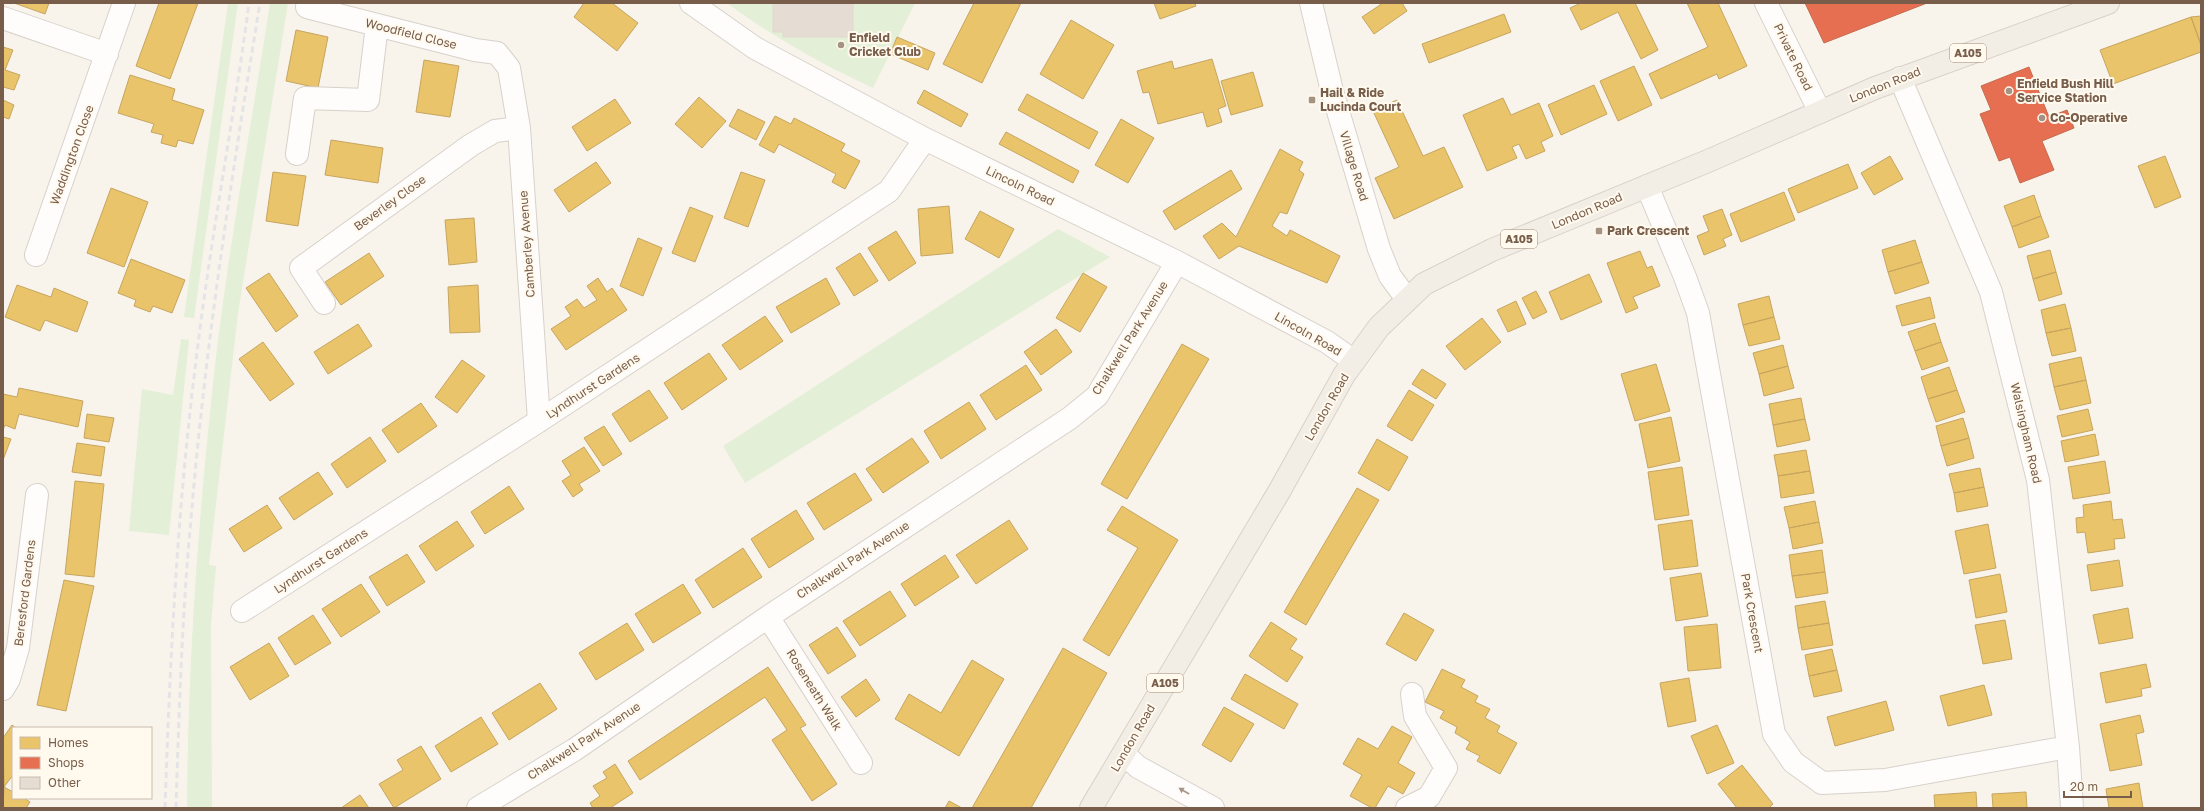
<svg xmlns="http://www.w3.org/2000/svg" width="2204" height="811" font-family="'Golos Text',sans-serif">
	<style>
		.green { fill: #e3efd6 }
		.homes { fill: #e9c46a; stroke: #c7a560 }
		.shops { fill: #e76f51; stroke: #c56a4f }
		.building { fill: #e5ddd3; stroke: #e1d8ce }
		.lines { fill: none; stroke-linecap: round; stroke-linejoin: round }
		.minor-casing { stroke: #d7d1ca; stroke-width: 24 }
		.major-casing { stroke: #d9d1c9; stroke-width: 24 }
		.minor { stroke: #fefdfc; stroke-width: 22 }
		.major { stroke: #f3eee5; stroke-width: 22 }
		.rail { stroke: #e5e3e5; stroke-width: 3; stroke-dasharray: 6 4; stroke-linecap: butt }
		.oneway { fill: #a69588 }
		.poi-dot { fill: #a49283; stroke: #fff9ee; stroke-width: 1.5 }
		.labels { text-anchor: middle; stroke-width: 4; stroke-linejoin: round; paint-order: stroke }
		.shield { fill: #fff9ee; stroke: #a08c7b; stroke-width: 1 }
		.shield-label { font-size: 11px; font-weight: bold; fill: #775d4a }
		.street-label { font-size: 12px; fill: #775d4a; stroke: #fff9ee }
		.poi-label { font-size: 12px; font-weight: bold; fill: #775d4a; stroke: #fff9ee; text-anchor: start }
	</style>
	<rect width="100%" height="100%" fill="#f8f4ec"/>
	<path class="green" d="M228 3H238L194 318 184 317Z
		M270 3H288L238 313 209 565 216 566 211 625 212 808H187C188 657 199 507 216 357 230 239 252 121 270 3Z
		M727 3H915L873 88C821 64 773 37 727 3Z
		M1058 229 1110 257 745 483 723 446Z
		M181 339 189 340 169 535 129 531 142 389 173 395Z"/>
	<path class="homes" d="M14 3H49L45 14Z
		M159 3H198L170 79 136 66Z
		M584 3H612L638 23 617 51 574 17Z
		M974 3H1021L982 83 943 64Z
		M1154 3H1195L1196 6 1160 19Z
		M1383 3H1402L1407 11 1374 34 1362 17Z
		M1581 3H1635L1658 50 1641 59 1618 12 1581 30 1570 8Z
		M1687 3H1718L1747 66 1719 79 1717 74 1661 99 1649 74 1708 47Z
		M1504 14 1511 32 1429 63 1422 44Z
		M2201 16V45L2191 17Z
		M2191 17 2201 45V52L2113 84 2100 50Z
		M1071 20 1114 45 1083 99 1040 74Z
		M296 30 328 37 318 88 286 81Z
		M897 37 935 53 928 70 890 54Z
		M3 47 13 50 5 70 20 75 14 90 3 87Z
		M1212 59 1226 106 1218 109 1222 122 1207 127 1203 112 1158 124 1149 92 1143 93 1137 71 1172 61 1174 69Z
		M424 60 459 66 450 117 416 112Z
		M1634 66 1652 105 1618 121 1600 81Z
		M1253 72 1263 106 1231 115 1221 81Z
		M130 75 175 89 172 100 204 110 193 144 178 140 176 147 161 143 163 135 151 132 154 124 118 113Z
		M1594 85 1607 114 1561 135 1548 105Z
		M924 90 968 114 961 127 917 103Z
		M1027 94 1098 132 1089 149 1018 110Z
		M699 97 726 121 702 148 675 124Z
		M1503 98 1511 115 1539 103 1553 136 1541 142 1545 151 1526 159 1519 144 1512 147 1517 158 1487 171 1463 115Z
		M615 99 631 123 587 151 572 127Z
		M3 100 14 105 9 119 3 117Z
		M1397 100 1423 156 1444 147 1463 187 1394 219 1375 178 1399 167 1373 111Z
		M738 109 765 122 756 140 729 126Z
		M775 116 791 124 794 118 845 144 841 151 860 161 845 189 832 182 836 174 779 144 774 153 759 145Z
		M1121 119 1154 138 1128 183 1095 165Z
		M1006 132 1079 171 1073 183 999 144Z
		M331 140 383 148 378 183 325 175Z
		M1280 149 1303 162 1299 170 1304 174 1287 214 1280 212 1272 226 1287 236 1290 230 1340 256 1327 283 1239 246 1219 259 1203 236 1222 223 1236 237Z
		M1890 156 1903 179 1874 195 1861 173Z
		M2165 156 2181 197 2155 208 2138 166Z
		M596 162 611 183 569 212 554 190Z
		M1848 164 1858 188 1798 213 1788 189Z
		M1231 170 1242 189 1175 230 1163 211Z
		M273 172 306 176 298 226 266 221Z
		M741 172 765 180 748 227 724 218Z
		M111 188 148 202 124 267 87 253Z
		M1784 192 1795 220 1741 242 1730 214Z
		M2034 195 2041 216 2012 227 2004 206Z
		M949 206 953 253 921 256 918 209Z
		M690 207 713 216 695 262 672 253Z
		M1722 209 1732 235 1723 239 1726 246 1704 255 1697 236 1709 231 1703 216Z
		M980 211 1014 229 999 258 965 239Z
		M2041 216 2049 237 2019 248 2012 227Z
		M474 218 477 262 449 265 445 220Z
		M896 231 916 263 889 281 868 248Z
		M638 238 662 248 643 296 620 286Z
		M1915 240 1922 262 1888 272 1882 250Z
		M2050 250 2056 272 2033 279 2027 256Z
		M1640 251 1647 268 1652 266 1660 286 1633 297 1638 308 1626 313 1607 263Z
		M369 253 384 276 341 305 325 282Z
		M860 253 878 281 854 296 836 268Z
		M131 259 185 280 172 313 153 306 150 312 134 306 136 300 118 293Z
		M1922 262 1929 283 1895 294 1888 272Z
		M2056 272 2062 294 2039 301 2033 279Z
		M269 273 298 316 276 332 246 288Z
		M1083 273 1107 287 1080 332 1056 318Z
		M1589 274 1602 302 1561 320 1549 292Z
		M598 278 607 292 612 288 627 310 566 350 551 329 571 316 565 307 577 299 584 308 597 300 587 286Z
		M826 278 840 304 791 333 776 307Z
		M17 285 51 297 54 288 88 302 77 332 45 320 40 331 5 317Z
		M478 285 480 332 450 333 448 287Z
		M1536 291 1547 312 1533 319 1522 298Z
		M1769 296 1774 317 1743 325 1738 304Z
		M1930 297 1935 318 1902 326 1896 306Z
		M1516 301 1526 324 1508 332 1497 310Z
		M2065 304 2071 328 2046 333 2041 310Z
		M765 316 783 341 740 370 722 345Z
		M1774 317 1780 339 1749 346 1743 325Z
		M1482 318 1501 342 1465 370 1446 346Z
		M1935 323 1941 342 1915 351 1908 332Z
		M358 324 372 346 328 374 314 352Z
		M2071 328 2076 351 2052 356 2046 333Z
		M1056 329 1072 352 1041 375 1024 352Z
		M263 342 294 384 270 401 239 359Z
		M1941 342 1948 361 1922 370 1915 351Z
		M1182 344 1209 359 1127 499 1101 484Z
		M1783 345 1788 366 1759 374 1753 353Z
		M709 353 727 379 682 410 664 383Z
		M2081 357 2086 380 2054 387 2049 364Z
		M462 360 485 376 457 413 435 397Z
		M1656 364 1670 411 1635 421 1621 374Z
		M1026 365 1042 390 996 420 980 395Z
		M1788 366 1794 388 1764 396 1759 374Z
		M1949 367 1957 390 1928 399 1921 377Z
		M1422 369 1446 384 1436 399 1412 384Z
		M2086 380 2091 403 2060 410 2054 387Z
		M19 388 83 401 78 427 19 414 15 429 5 425 3 430V394L17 397Z
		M649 390 668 418 630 442 612 414Z
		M1409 390 1434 405 1412 441 1387 426Z
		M1957 390 1965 412 1936 422 1928 399Z
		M1801 398 1805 419 1773 425 1769 404Z
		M969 402 986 429 941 459 924 431Z
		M421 403 437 426 398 453 382 430Z
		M2088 409 2093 430 2062 437 2057 416Z
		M87 414 114 418 109 442 84 438Z
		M1671 417 1680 461 1648 468 1639 424Z
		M1963 418 1969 438 1941 446 1936 426Z
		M1805 419 1810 440 1777 447 1773 425Z
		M604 426 622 454 603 466 584 438Z
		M2095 434 2099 455 2065 462 2061 441Z
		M3 437 11 439 3 460Z
		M370 437 386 461 347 488 331 464Z
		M912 438 929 462 883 493 866 469Z
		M1969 438 1974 458 1947 466 1941 446Z
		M1377 439 1408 457 1389 491 1358 473Z
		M77 443 105 447 101 476 72 472Z
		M584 447 600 471 579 484 583 490 573 497 562 481 571 475 562 461Z
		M1806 450 1810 471 1778 476 1774 455Z
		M2105 461 2110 493 2073 499 2068 467Z
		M1682 467 1689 515 1655 520 1648 472Z
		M1980 468 1984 487 1954 493 1949 474Z
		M1810 471 1814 493 1781 498 1778 476Z
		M318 472 333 494 294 520 279 498Z
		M855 473 872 500 824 530 807 503Z
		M75 481 104 484 94 577 65 574Z
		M509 486 524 509 485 534 471 512Z
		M1984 487 1988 506 1957 512 1954 493Z
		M1357 488 1379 500 1306 625 1284 612Z
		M1815 501 1819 522 1789 528 1784 507Z
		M2111 501 2113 520 2122 519 2125 538 2114 539 2115 549 2088 553 2085 532 2077 533 2076 518 2084 517 2083 505Z
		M267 505 282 528 244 552 229 529Z
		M1122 506 1178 540 1109 656 1083 640 1138 548 1107 530Z
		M796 510 814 539 769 568 751 539Z
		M1009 520 1028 549 976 584 956 555Z
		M1692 520 1698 566 1664 570 1658 525Z
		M457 521 474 546 436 571 419 546Z
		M1819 522 1823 543 1793 549 1789 528Z
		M1988 524 1996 568 1964 574 1955 531Z
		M743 548 762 577 713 608 695 580Z
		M1822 550 1825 572 1792 576 1789 555Z
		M407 554 425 582 387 606 369 577Z
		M945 555 959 577 915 606 901 584Z
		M2119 560 2123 586 2091 591 2087 565Z
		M1825 572 1828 593 1796 598 1792 576Z
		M1701 573 1708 616 1676 621 1670 578Z
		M2000 574 2007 612 1976 618 1969 580Z
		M64 580 94 586 66 711 37 705Z
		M361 584 380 612 341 637 322 609Z
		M683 584 701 613 653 643 635 614Z
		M890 591 906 616 860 646 843 621Z
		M1825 601 1829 623 1798 628 1795 606Z
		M2128 608 2133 638 2099 644 2093 615Z
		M1404 613 1434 630 1416 661 1386 644Z
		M313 615 331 643 295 665 278 638Z
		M2005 620 2012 659 1983 664 1975 625Z
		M1271 622 1297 639 1290 649 1303 657 1287 682 1249 656Z
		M627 623 644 650 596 680 579 653Z
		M1829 623 1833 645 1802 650 1798 628Z
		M1717 624 1721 668 1688 671 1684 627Z
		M837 627 856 656 828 674 809 645Z
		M269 643 289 676 250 700 230 667Z
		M1063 648 1107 673 1031 808H972Z
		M1832 649 1837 670 1809 676 1805 655Z
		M972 660 1004 679 959 756 895 719 909 694 941 713Z
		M2146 664 2151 687 2141 689 2142 696 2106 703 2100 673Z
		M768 667 806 725 800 728 837 784 812 801 772 740 787 730 765 697 640 780 628 761Z
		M1442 669 1465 680 1461 687 1478 696 1475 702 1490 709 1485 718 1500 726 1497 732 1517 743 1500 774 1477 761 1480 756 1466 749 1470 742 1455 733 1457 727 1440 718 1444 711 1425 702Z
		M1837 670 1842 691 1814 697 1809 676Z
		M1245 674 1298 704 1284 729 1231 699Z
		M1689 678 1696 721 1668 727 1660 683Z
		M866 679 880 700 856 717 841 697Z
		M540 683 557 709 509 740 492 713Z
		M1984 685 1992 715 1948 726 1940 696Z
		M1886 701 1894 730 1835 746 1827 717Z
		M1224 707 1254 724 1231 762 1202 745Z
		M2140 715 2144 732 2136 734 2142 765 2110 771 2100 724Z
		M481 717 498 744 451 772 435 746Z
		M12 725 16 728H13V775L4 787 3 738Z
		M1717 725 1734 763 1707 774 1691 736Z
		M1392 726 1412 737 1398 763 1415 773 1403 794 1388 786 1375 808H1372L1350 796 1362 775 1343 764 1358 738 1378 749Z
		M421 746 441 779 394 808 379 784 403 770 397 760Z
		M615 764 633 793 610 808H593L590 803 600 796 593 786 607 778 603 772Z
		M1742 765 1773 804 1769 808H1737L1718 784Z
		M2139 783 2143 808H2109L2106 789Z
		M4 787 13 792V798H24L30 802 26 808H3Z
		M1976 792 1977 808H1935L1934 795Z
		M2026 792 2027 808H1993L1992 794Z
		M360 795 369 808H341Z
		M949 801 962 808H945Z"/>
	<path class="shops" d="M1805 3H1927L1824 43Z
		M2029 67 2049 117 2067 110 2074 128 2042 141 2054 170 2020 183 2010 157 1999 161 1980 114 1991 110 1981 86Z"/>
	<path class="building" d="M773 3H853V37H783V32H773Z"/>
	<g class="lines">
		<defs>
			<path id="minor" d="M691 3 755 48 925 139 1177 262 1327 342 1354 361
				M1311 3 1332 91 1379 249 1390 276 1407 299
				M1766 3 1820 112
				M307 7 475 50 497 53 509 68 519 128 539 421
				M3 18 107 54
				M1900 78 1991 292 2038 480 2068 747 2072 808
				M297 154 305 98 368 100 377 25
				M1647 186 1685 277 1698 313 1774 734 1793 762 1822 783 1885 780 2068 747
				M36 255 124 3
				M324 303 301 268 471 145 495 131 519 128
				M242 611 539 421 889 191 925 139
				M768 617 861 763
				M3 689 9 679 18 648 37 495
				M1124 754 1138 767 1213 808
				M478 808 574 750 768 617 1070 418 1097 396 1177 262
				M1407 808 1429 797 1446 768 1415 716 1412 694"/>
			<path id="major" d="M1091 808 1280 490 1344 375 1379 327 1424 284 1492 250 1708 161 1875 88 2108 3"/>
		</defs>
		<use href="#minor" class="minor-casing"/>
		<use href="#major" class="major-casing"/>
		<use href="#minor" class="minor"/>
		<use href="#major" class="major"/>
		<path class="rail" d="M165 808C170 661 177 515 195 369 209 247 233 125 249 3
			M176 808C179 712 182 615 191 519 205 347 232 174 260 3"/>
	</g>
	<defs><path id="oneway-solid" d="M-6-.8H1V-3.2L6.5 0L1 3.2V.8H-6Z"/></defs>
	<use class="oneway" href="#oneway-solid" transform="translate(1184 791) rotate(-150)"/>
	<g class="poi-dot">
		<circle cx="841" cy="45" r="4"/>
		<circle cx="2009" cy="91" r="4"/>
		<rect x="1308" y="96" width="8" height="8" rx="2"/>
		<circle cx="2042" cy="118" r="4"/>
		<rect x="1595" y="227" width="8" height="8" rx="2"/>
	</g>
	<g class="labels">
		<g class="shield">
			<rect x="1950" y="44" width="36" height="18" rx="3"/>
			<rect x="1501" y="230" width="36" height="18" rx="3"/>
			<rect x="1147" y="674" width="36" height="18" rx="3"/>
		</g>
		<g class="shield-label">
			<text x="1968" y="57">A105</text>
			<text x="1519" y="243">A105</text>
			<text x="1165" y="687">A105</text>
		</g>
		<g class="street-label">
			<text transform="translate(411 34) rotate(14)" y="4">Woodfield Close</text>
			<text transform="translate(1793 57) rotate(64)" y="4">Private Road</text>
			<text transform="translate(1885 85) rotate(-22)" y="4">London Road</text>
			<text transform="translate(72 155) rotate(-70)" y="4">Waddington Close</text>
			<text transform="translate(1354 166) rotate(73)" y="4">Village Road</text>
			<text transform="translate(1020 186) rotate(26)" y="4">Lincoln Road</text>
			<text transform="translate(390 203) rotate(-36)" y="4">Beverley Close</text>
			<text transform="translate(1587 211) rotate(-23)" y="4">London Road</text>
			<text transform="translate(527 244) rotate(-94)" y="4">Camberley Avenue</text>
			<text transform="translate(1308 334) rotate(30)" y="4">Lincoln Road</text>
			<text transform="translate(1130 338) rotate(-58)" y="4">Chalkwell Park Avenue</text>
			<text transform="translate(593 386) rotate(-33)" y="4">Lyndhurst Gardens</text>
			<text transform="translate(1327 407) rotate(-60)" y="4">London Road</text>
			<text transform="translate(2026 433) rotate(77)" y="4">Walsingham Road</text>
			<text transform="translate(853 560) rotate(-33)" y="4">Chalkwell Park Avenue</text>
			<text transform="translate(321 561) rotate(-33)" y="4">Lyndhurst Gardens</text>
			<text transform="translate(25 593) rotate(-83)" y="4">Beresford Gardens</text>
			<text transform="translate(1752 613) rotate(80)" y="4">Park Crescent</text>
			<text transform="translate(814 690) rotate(58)" y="4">Roseneath Walk</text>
			<text transform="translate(1133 738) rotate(-60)" y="4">London Road</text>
			<text transform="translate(584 741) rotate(-33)" y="4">Chalkwell Park Avenue</text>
		</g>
		<g class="poi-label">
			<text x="849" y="42">Enfield<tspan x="849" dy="14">Cricket Club</tspan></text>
			<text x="2017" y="88">Enfield Bush Hill<tspan x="2017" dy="14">Service Station</tspan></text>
			<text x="1320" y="97">Hail &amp; Ride<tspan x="1320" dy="14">Lucinda Court</tspan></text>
			<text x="2050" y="122">Co-Operative</text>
			<text x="1607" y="235">Park Crescent</text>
		</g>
	</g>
	<rect width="2204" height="811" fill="none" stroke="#775d4a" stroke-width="8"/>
	<rect x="12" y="727" width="140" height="72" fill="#fff9ee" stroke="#c9bbac"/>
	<rect x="20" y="737" width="20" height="12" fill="#e9c46a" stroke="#c9bbac"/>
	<text x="48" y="747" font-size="12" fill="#775d4a">Homes</text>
	<rect x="20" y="757" width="20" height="12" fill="#e76f51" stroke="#c9bbac"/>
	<text x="48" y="767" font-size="12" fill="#775d4a">Shops</text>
	<rect x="20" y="777" width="20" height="12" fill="#e5ddd3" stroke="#c9bbac"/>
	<text x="48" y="787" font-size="12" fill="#775d4a">Other</text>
	<path d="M2064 791v6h67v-6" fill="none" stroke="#775d4a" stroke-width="2"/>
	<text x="2070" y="791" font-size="12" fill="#775d4a" stroke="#fff9ee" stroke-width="3" paint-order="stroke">20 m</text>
</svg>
